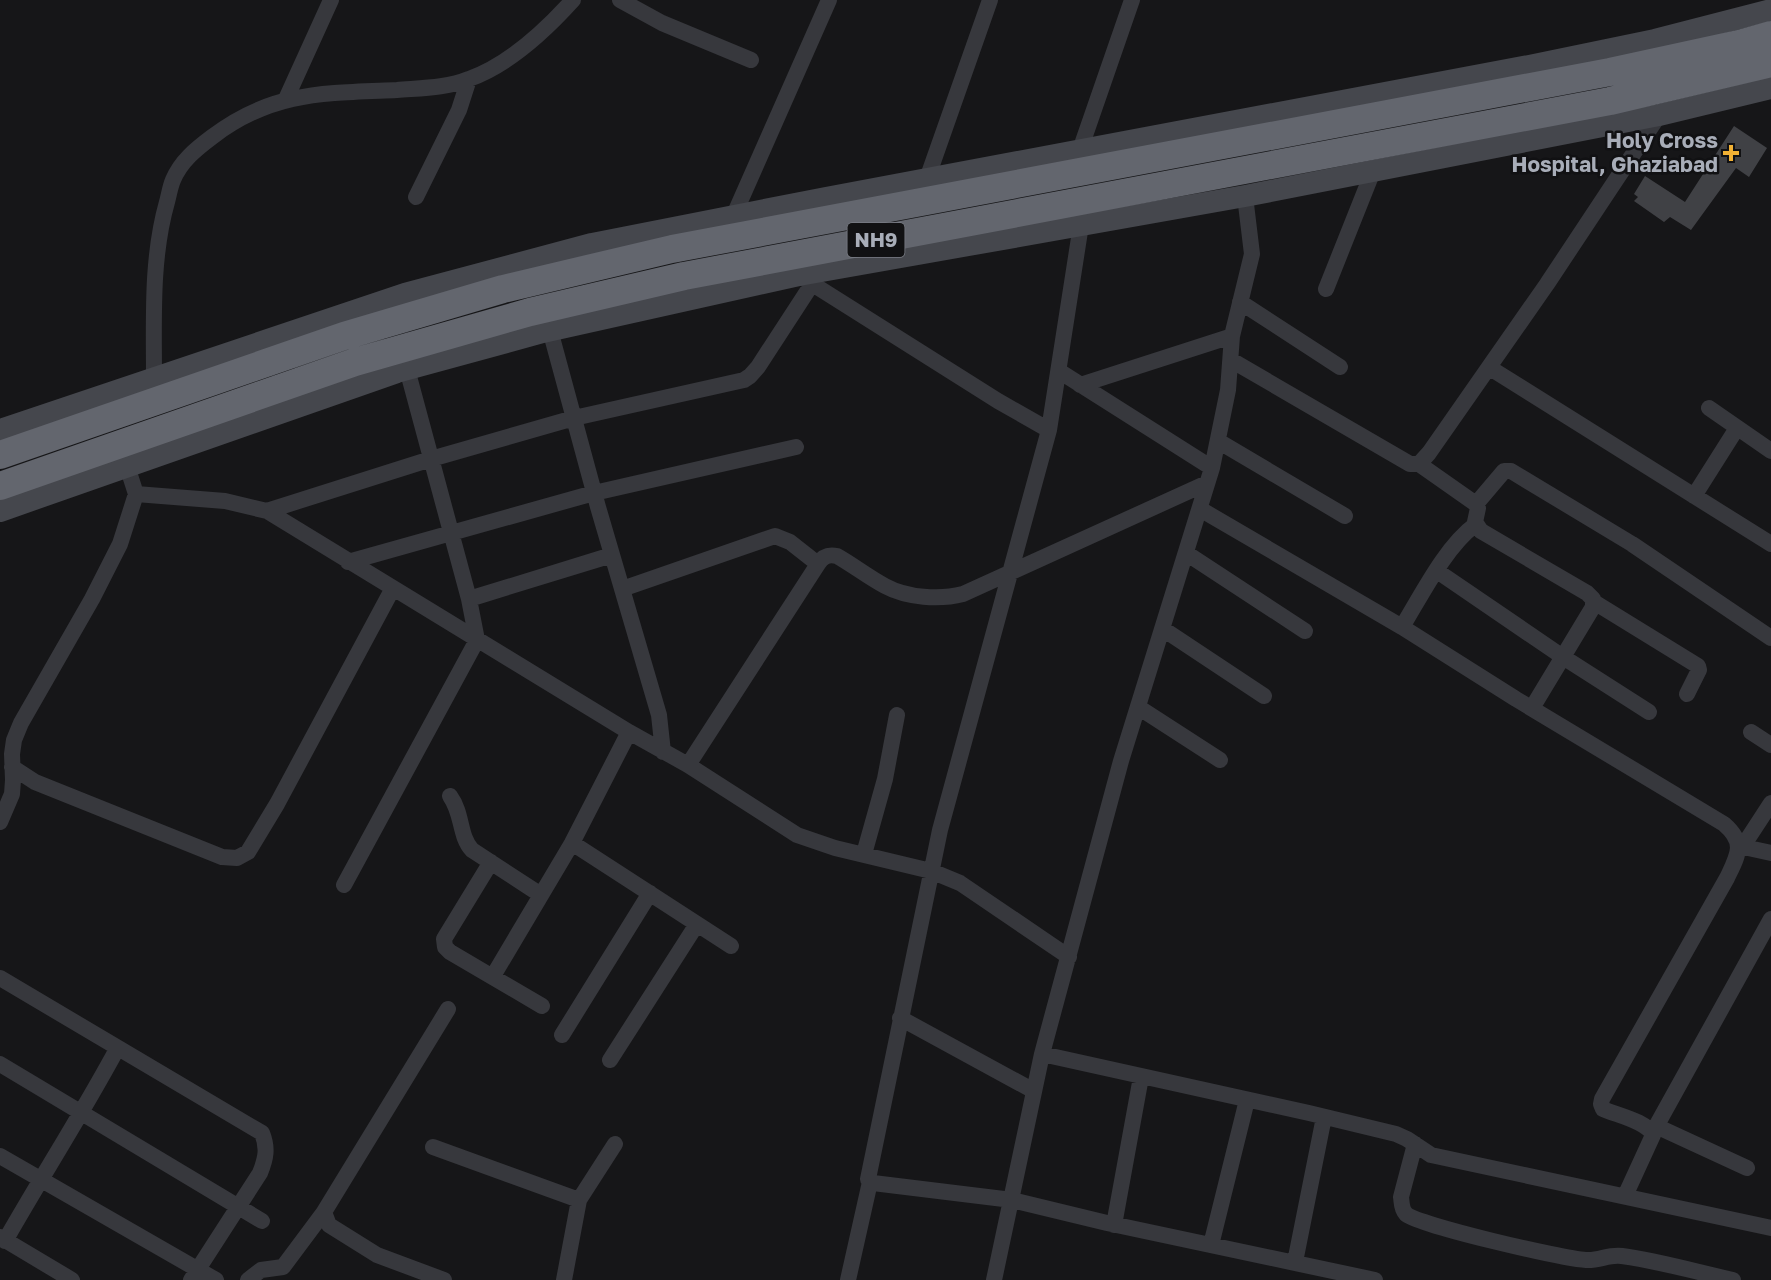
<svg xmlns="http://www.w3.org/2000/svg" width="1771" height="1280" font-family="'Golos Text',sans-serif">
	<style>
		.building { fill: #404145 }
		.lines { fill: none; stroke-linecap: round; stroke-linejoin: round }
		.street { stroke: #37383d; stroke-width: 16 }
		.secondary { stroke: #45474d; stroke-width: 22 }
		.highway { stroke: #63666e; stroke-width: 28 }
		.poi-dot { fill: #f2b134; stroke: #111113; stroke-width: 2 }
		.labels { text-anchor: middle; stroke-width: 5; stroke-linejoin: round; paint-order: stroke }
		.shield { fill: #111113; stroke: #7b7e86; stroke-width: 1.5 }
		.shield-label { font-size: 20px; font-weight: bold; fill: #a8adb8 }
		.poi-label { font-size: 21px; font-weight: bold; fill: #a8adb8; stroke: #111113; text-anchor: end }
	</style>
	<rect width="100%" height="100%" fill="#161618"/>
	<path class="building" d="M1734 126 1767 148 1749 177 1736 168 1691 230 1670 217 1664 222 1634 201 1638 197 1634 194 1645 176 1685 202Z"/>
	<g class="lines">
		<path class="street" d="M620 0 662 23 751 60
			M286 99 331 0
			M1080 150 1132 0
			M927 179 990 0
			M416 197 459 110 469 79
			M734 215 829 0
			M1081 225 1049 430 940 830 868 1179 873 1183 1012 1200 1107 1223 1375 1280
			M803 278 998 401 1049 430
			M1326 289 1373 171
			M1240 302 1340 367
			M550 330 598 507 659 715 663 752
			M1231 360 1410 464H1419L1429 453 1547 284 1659 115
			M1490 368 1771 544
			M1059 371 1212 468
			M154 378C154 319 151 258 167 202 169 195 170 187 173 180 181 161 196 149 212 137 272 91 325 93 397 90 420 88 447 88 469 79 509 65 545 31 573 0
			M1080 385 1232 336
			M1709 408 1771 451
			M1218 441 1345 516
			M1419 464 1476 504 1478 508 1475 522 1481 531 1587 593 1593 599V607L1532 708
			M136 494 225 501 267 511 629 732 688 765 797 835 835 848 931 871 960 883 1069 957
			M1694 496 1737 428
			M1476 504 1504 471H1511L1632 544 1771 638
			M1200 509 1402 627 1516 699 1724 824C1746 843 1738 855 1727 878L1602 1099 1601 1104 1603 1109C1616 1115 1647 1121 1653 1135L1625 1196
			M267 511 431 459 574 418 744 380 750 376 758 367 812 284
			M1186 553 1305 631
			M348 562 594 493 796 447
			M1437 571 1563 657 1649 712
			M622 589 775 536 790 542 818 564
			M469 599 612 555
			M1594 602 1698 666 1699 670 1687 694
			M1402 627C1421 596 1446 546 1475 525
			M1163 629 1264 696
			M1138 707 1220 760
			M1751 732 1771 745
			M688 765 818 564C823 556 828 554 837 556 853 565 868 577 885 586 907 598 940 600 963 594L1207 483
			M12 767 35 782 222 857 237 858 248 852 277 804 393 588
			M450 796C463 814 459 836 472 850L541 895
			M0 822 12 794 13 780 12 754 14 740 21 723 92 599 120 544 136 494 127 466
			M572 843 731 946
			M1739 846 1771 853
			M1743 846 1771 803
			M864 854 885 779 897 715
			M491 862 444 939 445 947 450 952 542 1006
			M344 885 477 640 469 599 407 369
			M493 976 572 843 629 732
			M0 978 262 1133C268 1148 266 1158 260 1173L191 1280
			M900 1018 1034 1091
			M562 1035 650 893
			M1042 1054 1309 1113 1396 1134 1407 1139 1431 1155 1771 1228
			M610 1060 697 924
			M0 1064 262 1221
			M1656 1126 1747 1168
			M1652 1132 1658 1123 1771 919
			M1415 1144 1401 1197C1402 1203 1401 1209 1406 1214 1417 1225 1564 1259 1586 1260 1599 1261 1609 1254 1622 1256 1659 1261 1696 1272 1733 1280
			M433 1147 579 1200
			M0 1156 216 1280
			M1114 1225 1141 1077
			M0 1237 72 1280
			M5 1241C42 1176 82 1114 117 1049
			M1211 1245 1247 1100
			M1295 1262 1324 1117
			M248 1280 261 1270 283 1267 324 1212
			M444 1280 377 1255 329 1225 324 1212 448 1009
			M564 1280 579 1200 615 1144
			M848 1280 870 1182
			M994 1280 1042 1054 1121 761 1212 468 1228 390 1232 336 1252 254 1245 196"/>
		<path class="secondary" d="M0 430 405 294 592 244 826 198 1529 66 1655 40 1771 10
			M0 511 397 372 543 332 799 275 1245 196 1659 115 1771 88"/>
		<path class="highway" d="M0 455 344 336 503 289 672 249 1610 72 1739 44 1771 35
			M0 486 355 362 530 312 684 276 1610 101 1771 63"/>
	</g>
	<path class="poi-dot" d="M1728 144h6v6h6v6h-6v6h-6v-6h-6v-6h6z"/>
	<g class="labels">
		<rect class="shield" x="847.5" y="223" width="57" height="34" rx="4.5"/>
		<g class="shield-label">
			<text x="876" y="247">NH9</text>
		</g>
		<g class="poi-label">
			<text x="1718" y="148">Holy Cross<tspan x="1718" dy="24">Hospital, Ghaziabad</tspan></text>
		</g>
	</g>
</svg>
